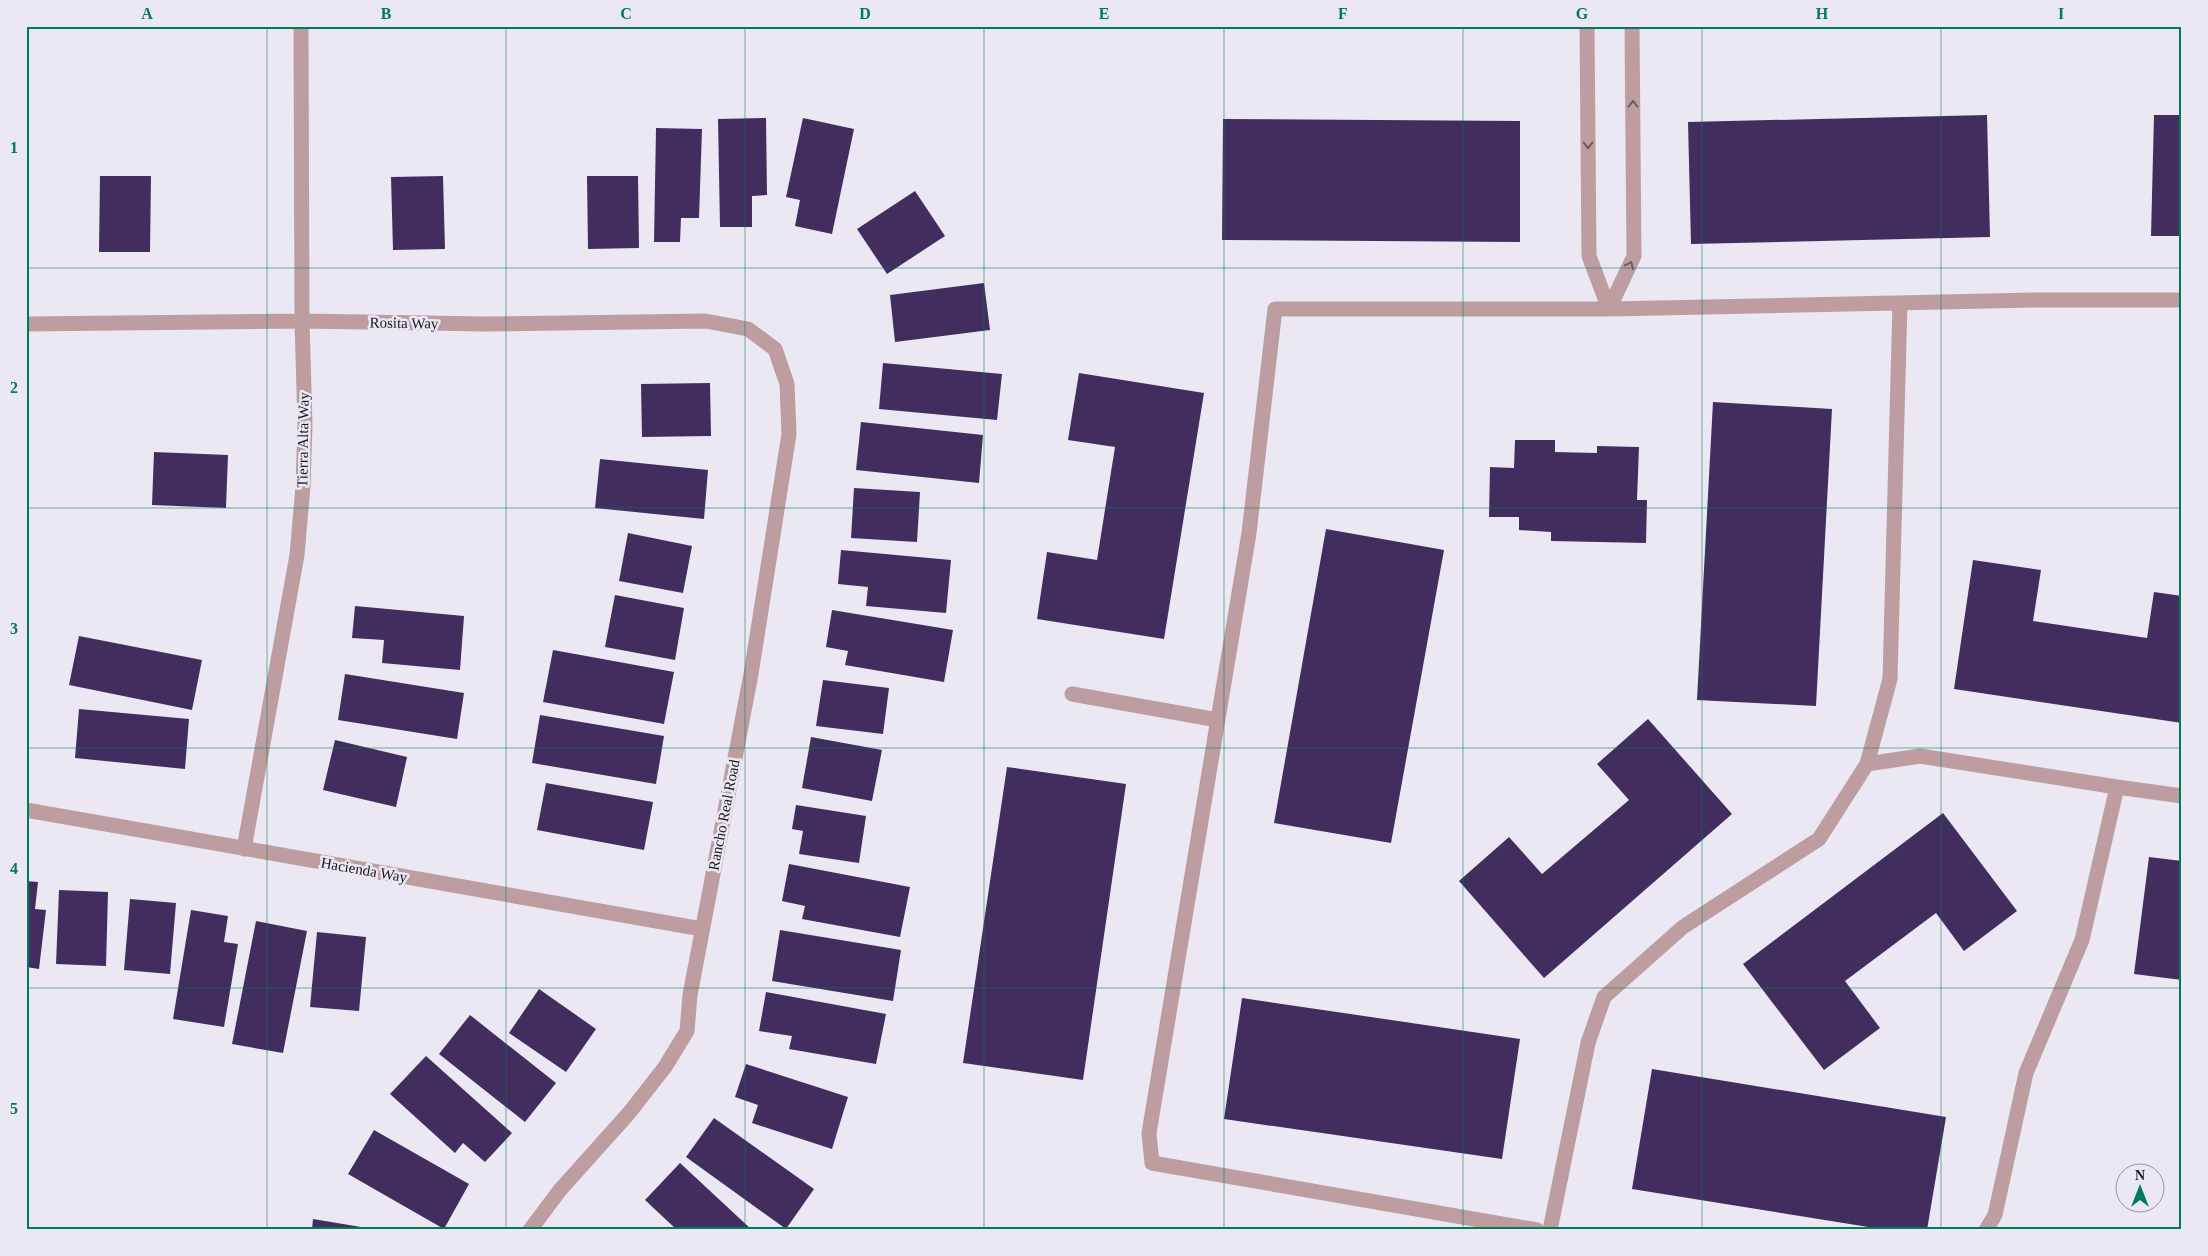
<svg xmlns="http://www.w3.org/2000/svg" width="2208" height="1256" font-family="Georgia,serif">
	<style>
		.building { fill: #422e5e }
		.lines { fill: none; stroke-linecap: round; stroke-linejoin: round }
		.minor { stroke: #bd9d9f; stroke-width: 15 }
		.oneway { stroke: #6b5a5e }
		.grid { fill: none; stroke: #007a58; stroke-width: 1; stroke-opacity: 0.55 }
		.labels { text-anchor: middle; stroke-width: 5; stroke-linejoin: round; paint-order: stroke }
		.street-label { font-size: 15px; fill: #19181c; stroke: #ebe8f4 }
		.neatline { fill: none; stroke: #007a58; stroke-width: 2 }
		.grid-label { font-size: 16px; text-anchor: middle; font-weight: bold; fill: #007a58 }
	</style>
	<rect width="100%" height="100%" fill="#ebe8f4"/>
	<path class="building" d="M1987 115 1990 237 1691 244 1688 122Z
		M2154 115H2182V236H2151Z
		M766 118 767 195 752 196V227H720L718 119Z
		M803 118 854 129 832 234 795 226 800 200 786 197Z
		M1223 119 1520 121V242L1222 240Z
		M656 128 702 129 699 218H681L680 242H654Z
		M100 176H151L150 252H99Z
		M443 176 445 249 393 250 391 177Z
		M587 176H638L639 248 588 249Z
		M915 191 945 236 887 274 857 229Z
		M984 283 990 330 895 342 890 295Z
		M883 363 1002 374 997 420 879 409Z
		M1079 373 1204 393 1164 639 1037 619 1047 552 1097 560 1115 447 1068 440Z
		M710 383 711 436 642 437 641 384Z
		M1713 402 1832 409 1816 706 1697 700Z
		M861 422 983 435 979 483 856 470Z
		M1515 440H1555V452L1597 453V446L1639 447 1637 500H1647L1646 543 1551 541V532L1519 530V517H1489L1490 467 1514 468Z
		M154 452 228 455 226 508 152 505Z
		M600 459 708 470 704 519 595 508Z
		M26 461H28V476H26Z
		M854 488 920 492 917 542 851 538Z
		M1326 529 1444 550 1391 843 1274 823Z
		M628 533 692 546 683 593 619 581Z
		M841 550 951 560 946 613 866 606 868 587 838 584Z
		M1973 560 2041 570 2033 621 2147 638 2154 592 2182 596V723L1954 689Z
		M615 595 684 608 675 660 605 647Z
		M355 606 464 616 460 670 382 663 384 640 352 638Z
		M832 610 953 630 944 682 845 665 848 651 826 647Z
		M79 636 202 660 192 710 69 685Z
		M553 650 674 672 664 724 543 702Z
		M345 674 464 693 457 739 338 720Z
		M823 680 889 688 883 734 816 726Z
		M79 709 189 719 185 769 75 758Z
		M540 715 664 736 656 784 532 763Z
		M1648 719 1732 814 1544 978 1459 881 1509 837 1542 874 1629 800 1597 764Z
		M811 737 882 750 872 801 802 788Z
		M335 740 407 757 396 807 323 790Z
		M1007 767 1126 784 1083 1080 963 1063Z
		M546 783 653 802 644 850 537 830Z
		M796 805 866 816 859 863 799 854 803 831 792 829Z
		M1943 813 2017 911 1964 951 1936 913 1845 981 1880 1028 1824 1070 1743 964Z
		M2149 857 2182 861V980L2134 974Z
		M789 864 910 887 900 937 802 919 805 906 782 901Z
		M26 881 38 882 35 909 46 910 39 969 26 967Z
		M59 890 108 892 106 966 56 964Z
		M130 899 176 903 170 974 124 970Z
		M191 910 228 916 224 942 238 944 224 1027 173 1019Z
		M256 921 307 931 283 1053 232 1044Z
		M780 930 901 950 893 1001 772 981Z
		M317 932 366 937 359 1011 310 1007Z
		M539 989 596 1029 566 1072 509 1033Z
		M766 992 886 1014 876 1064 789 1049 792 1036 759 1031Z
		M1242 998 1520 1039 1502 1159 1224 1119Z
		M470 1015 556 1083 525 1122 439 1054Z
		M426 1056 512 1133 485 1162 463 1143 455 1153 390 1094Z
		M746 1064 848 1097 832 1149 752 1123 758 1105 735 1097Z
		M1652 1069 1946 1117 1927 1230H1887L1632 1189Z
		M714 1118 814 1189 786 1229 686 1157Z
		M374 1130 469 1184 444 1229 348 1174Z
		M680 1163 752 1230H677L645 1200Z
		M313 1219 373 1229V1230H312Z"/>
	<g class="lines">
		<path class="minor" d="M1587 26 1589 256 1609 309
			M1609 309 1634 256 1632 26
			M26 324 302 321 485 324 706 321 748 329 775 349 787 384 789 434 751 674 690 995 687 1031 665 1067 629 1113 560 1190 530 1230
			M1072 694 1218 720
			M1867 764 1920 756 2117 787
			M26 810 702 929
			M244 849 297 555 303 486 305 426 302 321 301 26
			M1537 1230 1152 1163 1149 1133 1249 533 1275 309H1609L2036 300H2182
			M1550 1230 1588 1043 1604 997 1683 927 1819 839 1867 764 1890 679 1900 303
			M1986 1230 1995 1215 2026 1073 2082 940 2117 787 2182 796"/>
	</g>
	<defs><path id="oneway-chevron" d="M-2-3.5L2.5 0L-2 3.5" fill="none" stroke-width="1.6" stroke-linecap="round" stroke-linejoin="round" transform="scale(1.25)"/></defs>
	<g class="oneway">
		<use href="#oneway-chevron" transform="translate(1633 104) rotate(-90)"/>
		<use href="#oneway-chevron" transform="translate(1588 145) rotate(90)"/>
		<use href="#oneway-chevron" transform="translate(1630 265) rotate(-65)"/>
	</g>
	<path class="grid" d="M267 26V1230M506 26V1230M745 26V1230M984 26V1230M1224 26V1230M1463 26V1230M1702 26V1230M1941 26V1230M26 268H2182M26 508H2182M26 748H2182M26 988H2182"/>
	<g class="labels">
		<g class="street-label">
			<text transform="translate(404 323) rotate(1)" y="5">Rosita Way</text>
			<text transform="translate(303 440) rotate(-89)" y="5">Tierra Alta Way</text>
			<text transform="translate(724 815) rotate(-79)" y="5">Rancho Real Road</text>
			<text transform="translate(364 870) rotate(10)" y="5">Hacienda Way</text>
		</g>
	</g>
	<rect width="2208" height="1256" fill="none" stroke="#ebe8f4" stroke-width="55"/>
	<g transform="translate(2140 1188)"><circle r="24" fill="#ebe8f4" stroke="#97959e"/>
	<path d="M0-4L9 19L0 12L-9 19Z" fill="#007a58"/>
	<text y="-8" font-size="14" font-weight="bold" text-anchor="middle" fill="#19181c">N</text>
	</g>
	<rect x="28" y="28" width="2152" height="1200" class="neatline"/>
	<g class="grid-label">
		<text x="147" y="19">A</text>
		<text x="386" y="19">B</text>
		<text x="626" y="19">C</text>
		<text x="865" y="19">D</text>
		<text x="1104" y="19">E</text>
		<text x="1343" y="19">F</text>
		<text x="1582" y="19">G</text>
		<text x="1822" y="19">H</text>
		<text x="2061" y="19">I</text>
		<text x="14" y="153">1</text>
		<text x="14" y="393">2</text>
		<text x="14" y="634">3</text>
		<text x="14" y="874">4</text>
		<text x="14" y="1114">5</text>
	</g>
</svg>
